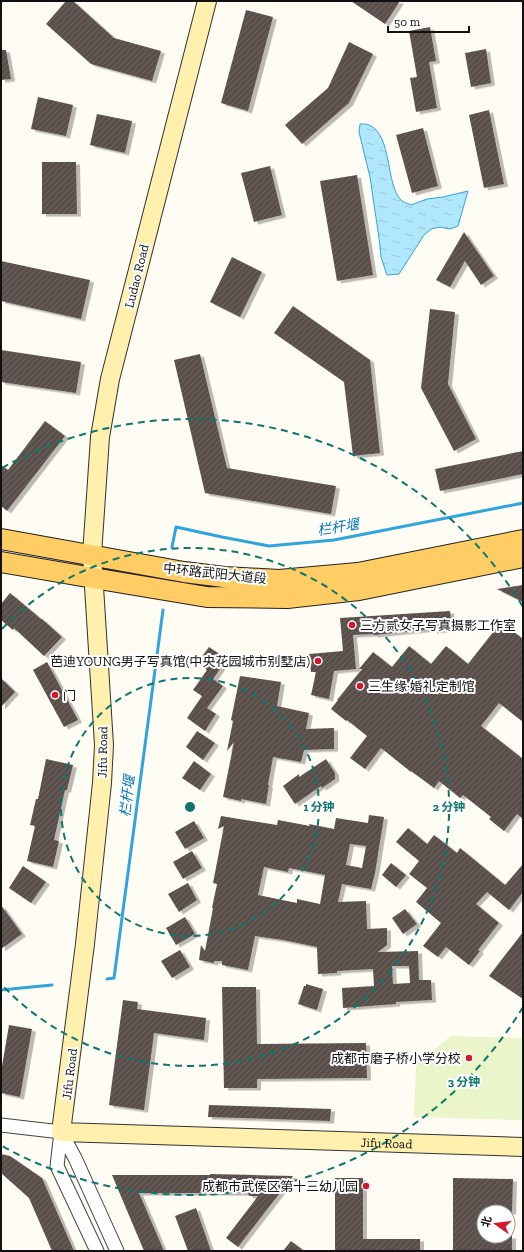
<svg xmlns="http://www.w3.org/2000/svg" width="524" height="1252" font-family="'Zilla Slab','Noto Sans SC',serif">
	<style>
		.pitch { fill: #eaf5ca }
		.water { fill: url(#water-ripples); stroke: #30a5dd }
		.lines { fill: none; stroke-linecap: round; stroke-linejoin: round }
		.stream { stroke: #30a5dd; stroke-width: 3 }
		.building { fill: url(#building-hatch); fill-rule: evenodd; filter: url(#shadow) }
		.street-casing { stroke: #434343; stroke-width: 15 }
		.secondary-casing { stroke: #323232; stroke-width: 20 }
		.primary-casing { stroke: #212121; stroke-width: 22 }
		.street { stroke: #fff; stroke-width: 13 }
		.secondary { stroke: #fff0ae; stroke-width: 18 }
		.primary { stroke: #ffcd63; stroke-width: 20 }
		.ring { fill: none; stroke: #0f766e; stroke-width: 2; stroke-dasharray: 7 5 }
		.poi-dot { fill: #d2172f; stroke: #fff; stroke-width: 1.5 }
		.labels { text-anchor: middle; stroke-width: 4; stroke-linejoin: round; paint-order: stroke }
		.street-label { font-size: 13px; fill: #101010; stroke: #fff }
		.poi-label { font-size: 13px; fill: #101010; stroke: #fff; text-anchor: start }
		.water-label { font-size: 14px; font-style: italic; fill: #0976b2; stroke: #fff }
		.centre { fill: #0f766e; stroke: #fff; stroke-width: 2 }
		.ring-label { font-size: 12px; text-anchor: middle; font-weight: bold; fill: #0f766e; stroke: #fff; stroke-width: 4; stroke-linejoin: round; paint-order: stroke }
	</style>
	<defs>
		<pattern id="water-ripples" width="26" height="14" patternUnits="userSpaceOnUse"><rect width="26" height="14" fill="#b1e7fd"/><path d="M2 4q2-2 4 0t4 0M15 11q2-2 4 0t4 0" fill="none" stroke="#97c5d8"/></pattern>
		<pattern id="building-hatch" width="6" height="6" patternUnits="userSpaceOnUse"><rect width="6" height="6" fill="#5a504b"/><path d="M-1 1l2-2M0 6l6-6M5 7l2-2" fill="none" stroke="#6d6561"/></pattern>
		<filter id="shadow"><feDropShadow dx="4" dy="2.5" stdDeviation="0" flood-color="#0004"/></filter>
	</defs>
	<rect width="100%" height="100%" fill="#fffcf3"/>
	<path class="pitch" d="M451 1036 523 1038V1120L414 1117 416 1065Z"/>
	<path class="water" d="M360 124C363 124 367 124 369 125 393 135 385 186 402 201 405 203 409 204 411 205L427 199 443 197 468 191 458 226 450 229 440 227 431 229 424 235 399 274 387 275 381 257 379 238 370 177 359 132Z"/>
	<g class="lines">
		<path class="stream" d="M172 547 176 527 222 537 269 546 334 540 523 503
			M107 979 114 978 163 610
			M1 990 52 985"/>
	</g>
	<path class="building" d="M66 1H73L114 38 161 51 152 81 91 64 46 24Z
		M351 1H400L385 24Z
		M246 10 273 17 248 111 221 103Z
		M430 27 436 61 429 62 437 108 416 112 410 78 417 77 409 31Z
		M349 42 373 54 349 103 302 144 285 125 328 88Z
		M486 49 491 83 471 87 465 53Z
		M1 50H6L11 79 1 80Z
		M38 97 73 105 66 136 31 129Z
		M489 110 504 184 484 188 469 115Z
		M97 114 132 121 125 153 90 145Z
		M423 128 438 186 412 193 396 135Z
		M42 162H76L77 214H42Z
		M270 166 282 215 254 222 241 173Z
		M357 175 373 275 337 281 320 181Z
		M464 232 494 276 481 285 465 261 450 287 436 280Z
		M232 257 262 272 240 317 210 302Z
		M1 261 90 280 81 319 1 301Z
		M293 306 370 360 380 453 353 456 344 382 274 333Z
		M430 309 455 312 448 384 476 439 454 451 421 388Z
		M1 350 81 362 76 393 1 382Z
		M200 354 227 468 336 486 331 514 205 493 174 360Z
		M45 421 65 436 7 511 1 506V465L8 470Z
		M523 451V474L440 491 435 469Z
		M523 585V602L497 589Z
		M10 593 41 619H42L62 637 44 656 14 628 13 630 1 620V604Z
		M450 611 452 629 433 631V629L374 635 373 634 353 635 356 669 334 671 329 699 311 695 316 672H311L309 654 343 651 340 618Z
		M501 622 523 639V722L499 703 481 726 523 759V819L517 814 504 831 489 819 491 817 463 795 460 798 439 781 434 788 411 771V772L381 748 365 769 350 758 367 736 347 720 346 721 331 709 338 700H337L362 669H359L373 652 392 667 409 646 431 664 446 646 468 664Z
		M209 647 227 659 213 679 223 686 207 708 216 714 205 731 187 718 202 696 193 690 207 670 197 663Z
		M47 662 78 720 64 727 33 670Z
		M240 676 281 682 277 706 309 713 306 729 334 728V749L304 750 301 762 273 757 268 785H269L266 804 241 799V801L223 797 234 742 227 751 233 721 231 720Z
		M1 678 15 692 1 707Z
		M197 731 215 743 203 760 186 747Z
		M46 759 73 765 67 790H65L54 840 59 841 53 867 27 861 35 826 30 825 36 799H38Z
		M326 759 335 773V779L322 788 321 786 295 804 283 786 299 774V777Z
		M194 761 211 774 200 790 182 778Z
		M369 815 384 817 375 873 371 889 342 884 338 902 366 901 367 929 387 928V945L378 952 418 951 419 980H431L432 1000 396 1002V1004L343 1008 342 988 374 986 373 969 337 971V973L318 974 317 947 283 940 255 936 248 970 222 965V961H214V963L199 960 201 945 205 951 213 908H212L217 884 213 883 224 826 218 829 221 816 277 825 278 820 310 826 309 824 334 829 336 818 368 823ZM350 844 366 846 362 868 346 865ZM264 867 288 872 289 868 325 875 320 904 297 899V903L258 895ZM392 966H409L410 983 393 984Z
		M194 821 204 838 185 849 175 832Z
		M408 828 427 844 434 835 457 853 460 848 505 885 506 884 523 864V892L509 910 487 892 476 904 499 923 478 950 480 951 469 965 446 947 438 957 423 946 441 923 416 902 427 888 409 874 419 861 396 842Z
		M192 851 202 868 183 879 173 862Z
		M391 863 406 875 396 887 382 875Z
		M23 866 46 882 31 903 9 888Z
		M188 883 197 900 179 912 168 894Z
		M1 905 22 934 1 949Z
		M405 909 417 924 403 934 392 918Z
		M185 917 195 934 176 945 166 928Z
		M523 932V999L489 976Z
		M180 950 190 967 172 978 161 961Z
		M306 984 323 989 317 1010 298 1004 304 986H306Z
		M222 987H256L257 1044 366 1043 367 1078 257 1079V1088H224Z
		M123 1000 138 1002 137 1009 206 1018 204 1040 154 1033 144 1110 109 1105Z
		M9 1025 32 1029 20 1097 1 1093V1072Z
		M209 1105 331 1109 330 1121 208 1117Z
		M1 1154 10 1156 42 1178 74 1251H52L29 1198 1 1173Z
		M210 1174 293 1176 238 1247 226 1238 258 1196H249L248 1193H139L164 1251H144L112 1175H210Z
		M335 1178H363V1239H420V1251H335Z
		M453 1178 513 1179 512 1212H484V1236H512V1251H453Z
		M196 1208 211 1251H188L175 1216Z
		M291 1241 304 1251H283Z"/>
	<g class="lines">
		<defs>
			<path id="street" d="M1 1125 61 1132
				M61 1132 75 1158 117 1251
				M61 1132 57 1166 97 1251"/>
			<g id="secondary">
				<path id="s1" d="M207 1 110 379 100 437 92 555 104 745 102 783 85 944 61 1132 523 1147"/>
			</g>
			<path id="primary" d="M1 539 184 572 224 577 279 580 358 573 523 540
				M1 562 105 580 207 597 287 598 359 590 523 557"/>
		</defs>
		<use href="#street" class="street-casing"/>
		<use href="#secondary" class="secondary-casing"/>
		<use href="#primary" class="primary-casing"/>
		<use href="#street" class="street"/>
		<use href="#secondary" class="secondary"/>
		<use href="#primary" class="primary"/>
	</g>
	<g class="ring">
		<circle cx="190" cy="807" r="129"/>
		<path d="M2 629A259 259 0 1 1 2 985"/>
		<path d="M523 1007A388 388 0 0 1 2 1146M2 468A388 388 0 0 1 523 607"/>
	</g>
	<g class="poi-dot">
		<circle cx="352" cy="625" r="4"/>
		<circle cx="318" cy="661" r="4"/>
		<circle cx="360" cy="686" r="4"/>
		<circle cx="55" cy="695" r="4"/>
		<circle cx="469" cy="1058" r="4"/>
		<circle cx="366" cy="1186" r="4"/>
	</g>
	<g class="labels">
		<g class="street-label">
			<text transform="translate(136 276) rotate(-76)" y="5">Ludao Road</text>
			<text transform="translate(215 573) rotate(6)" y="5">中环路武阳大道段</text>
			<text transform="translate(102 752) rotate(-89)" y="5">Jifu Road</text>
			<text transform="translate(69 1074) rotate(-83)" y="5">Jifu Road</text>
			<text dy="5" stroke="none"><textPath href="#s1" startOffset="1473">Jifu Road</textPath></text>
		</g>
		<g class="poi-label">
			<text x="360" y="630">三方贰女子写真摄影工作室</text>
			<text x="310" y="666" text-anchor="end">芭迪YOUNG男子写真馆(中央花园城市别墅店)</text>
			<text x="368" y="691">三生缘·婚礼定制馆</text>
			<text x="63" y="700">门</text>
			<text x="461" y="1063" text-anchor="end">成都市磨子桥小学分校</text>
			<text x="358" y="1191" text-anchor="end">成都市武侯区第十三幼儿园</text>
		</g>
		<g class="water-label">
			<text transform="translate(338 527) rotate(-9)" y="5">栏杆堰</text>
			<text transform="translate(127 796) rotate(-83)" y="5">栏杆堰</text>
		</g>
	</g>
	<circle cx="190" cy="807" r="6" class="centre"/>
	<g class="ring-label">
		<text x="319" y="811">1 分钟</text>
		<text x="449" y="811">2 分钟</text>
		<text x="464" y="1086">3 分钟</text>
	</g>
	<rect width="524" height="1252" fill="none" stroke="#101010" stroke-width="4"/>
	<g transform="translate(496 1224) rotate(284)"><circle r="19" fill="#ffffff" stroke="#9f9f9f"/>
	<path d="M0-3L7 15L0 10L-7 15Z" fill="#d2172f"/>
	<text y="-6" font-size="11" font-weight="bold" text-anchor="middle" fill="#101010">北</text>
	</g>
	<path d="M388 26v6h81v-6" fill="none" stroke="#101010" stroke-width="2"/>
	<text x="394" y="26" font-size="12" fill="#101010" stroke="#ffffff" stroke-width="3" paint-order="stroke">50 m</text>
</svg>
